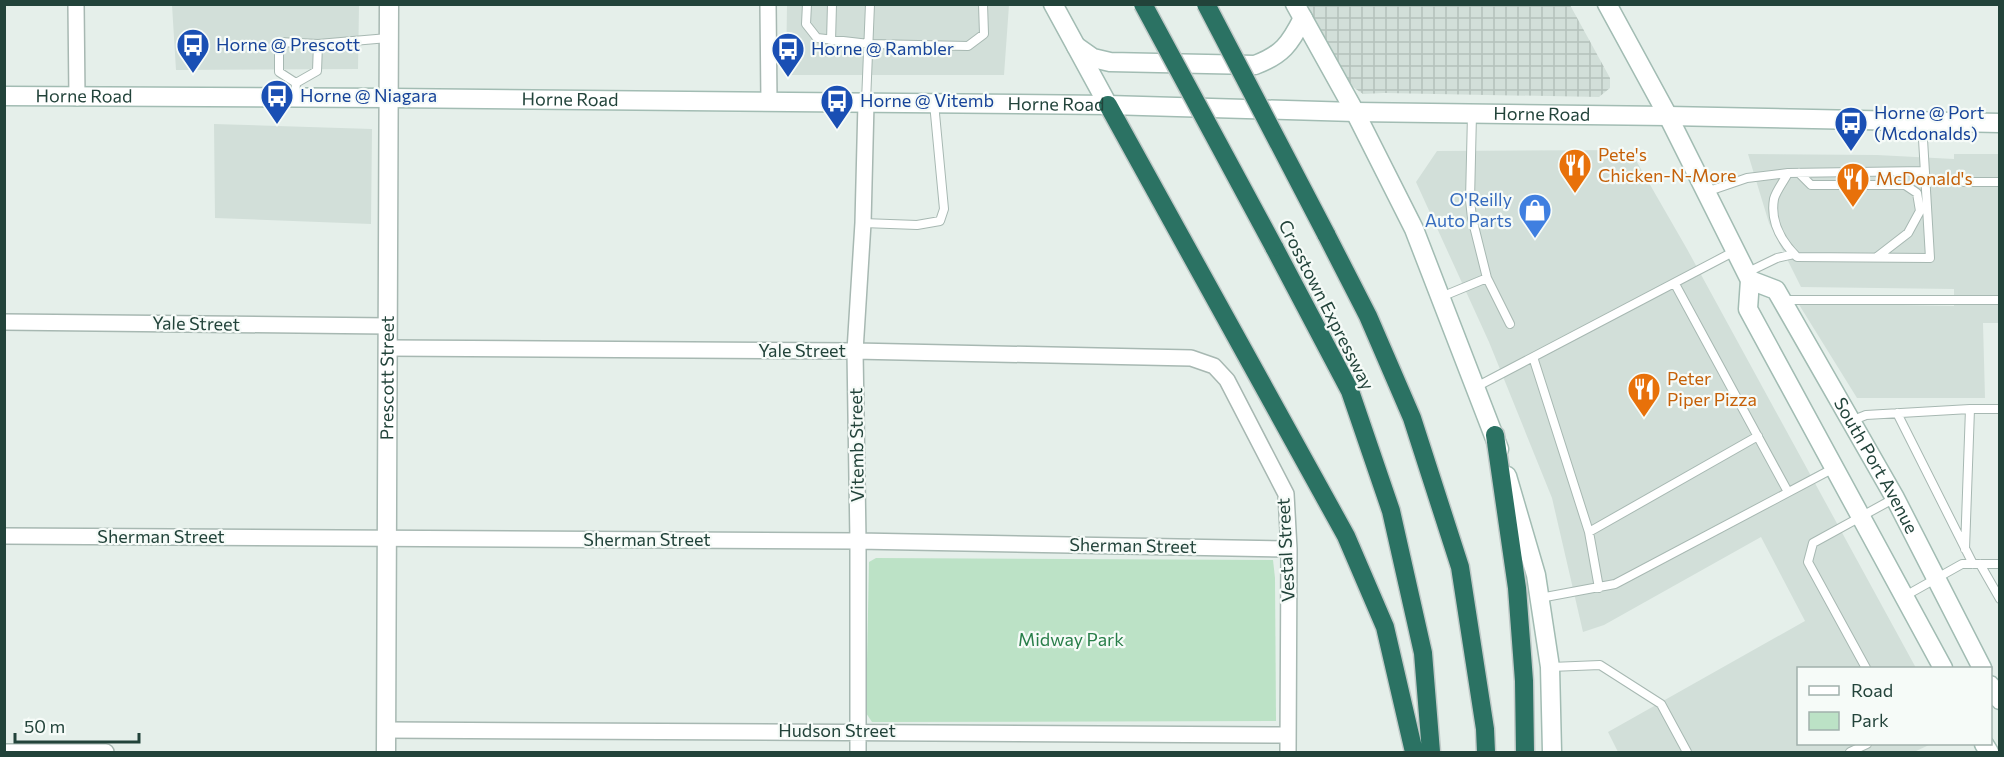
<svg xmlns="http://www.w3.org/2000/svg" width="2004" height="757" font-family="Commissioner,sans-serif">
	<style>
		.built { fill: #d2dfd9 }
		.industrial { fill: url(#industrial-grid) }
		.park { fill: #bce2c6 }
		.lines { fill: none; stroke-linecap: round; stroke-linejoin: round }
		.service-casing { stroke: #a7b8b2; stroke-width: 10 }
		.minor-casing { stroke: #a7b8b2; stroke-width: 18 }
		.tertiary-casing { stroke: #a7b8b2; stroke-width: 21 }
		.secondary-casing { stroke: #a2bcb3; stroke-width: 21 }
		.motorway-casing { stroke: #c1cac8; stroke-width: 21 }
		.service { stroke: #fff; stroke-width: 8 }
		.minor { stroke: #fff; stroke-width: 15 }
		.tertiary { stroke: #fff; stroke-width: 18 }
		.secondary { stroke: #fff; stroke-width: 18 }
		.motorway { stroke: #2b7263; stroke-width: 18 }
		.motorway-bridge-casing { stroke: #c1cac8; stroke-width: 21; stroke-linecap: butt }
		.motorway-bridge { stroke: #2b7263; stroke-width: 18 }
		.labels { text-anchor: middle; stroke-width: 4.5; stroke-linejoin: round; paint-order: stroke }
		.transit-label { font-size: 18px; fill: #164399; stroke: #f6fbf8; text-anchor: start }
		.street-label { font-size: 18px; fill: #22433a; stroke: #f6fbf8 }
		.food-label { font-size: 18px; fill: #c56008; stroke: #f6fbf8; text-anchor: start }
		.shop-label { font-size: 18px; fill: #366cbe; stroke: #f6fbf8; text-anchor: end }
		.park-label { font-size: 18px; fill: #287e49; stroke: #f6fbf8 }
	</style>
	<defs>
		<pattern id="industrial-grid" width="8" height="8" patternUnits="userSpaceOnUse" patternTransform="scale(1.5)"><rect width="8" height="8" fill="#d2dfd9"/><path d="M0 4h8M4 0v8" fill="none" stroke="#b4c1bb"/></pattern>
	</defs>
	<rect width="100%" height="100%" fill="#e5efea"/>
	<path class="built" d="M172 5H359L358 69 176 70Z
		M787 5H1009L1004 75H786Z
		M214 124 372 129 371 224 215 218Z
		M1630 150 1687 249 1916 668H1798V744H1931L1914 752H1618L1608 732 1805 621 1761 537 1604 625 1583 632 1552 498 1489 342 1416 182 1437 151Z
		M1748 154 1877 155 1954 159V154H1999V323H1983L1985 398H1857L1798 303 1954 306V289L1801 287 1769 223Z"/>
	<path class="industrial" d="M1307 5H1570L1610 78V88L1599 97 1384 93 1363 94 1350 85Z"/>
	<path class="park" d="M876 558 1273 560 1275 578 1276 721 872 722 866 713 869 562Z"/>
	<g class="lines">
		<defs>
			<path id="service" d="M807 4 806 24 817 38 869 44 968 46 984 34 983 4
				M831 41 832 4
				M296 83 317 71 318 44
				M295 96 296 83 279 72V42L318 44 388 38
				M866 102 870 4
				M1922 122 1930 258 1797 257C1782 242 1770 222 1774 199 1776 191 1784 181 1788 173L1925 171
				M1799 173 1811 185H1905L1917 193 1920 211 1908 233 1877 257
				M1964 182H2000
				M1706 192 1747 178 1788 173
				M863 223 917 225 940 221 944 209 934 103
				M1746 273 1777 258 1794 254
				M1487 278 1510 324
				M1675 284 1788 492
				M1441 297 1487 278 1472 218 1470 200 1472 114
				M1782 300H2000
				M1533 357 1589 532 1599 588
				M1476 387 1735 251
				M1970 409H2000
				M1897 413 1973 564
				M1851 421 1866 415 1970 409 1965 549
				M1589 532 1758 436
				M1980 564 2000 599
				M1905 596 1962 564H2000
				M1540 598 1615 584 1834 468
				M1551 667 1600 665 1661 704 1687 752
				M1866 668 1808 562 1813 543 1895 498
				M1850 752 1867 744"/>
			<path id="minor" d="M76 4 77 98
				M768 4 769 102
				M4 322 388 326
				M388 348 855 351 1191 358 1214 366 1227 380 1286 494 1289 549 1288 752
				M4 536 858 541 1289 549
				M386 730 1288 735
				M4 752H106
				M858 752V541L855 351 863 223 866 103"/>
			<g id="tertiary">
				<path id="s1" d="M386 752 389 4"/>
			</g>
			<g id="secondary">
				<path d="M1053 4 1108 105"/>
				<path d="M1295 4 1355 112 1414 229 1499 449"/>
				<path d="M1607 4 1668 116 1750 280 1748 309 1943 668"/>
				<path d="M1076 46 1093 58 1110 62 1255 65C1282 55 1290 44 1303 18"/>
				<path id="s2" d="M4 96 389 98 1108 105 1355 112 1668 116 2000 123"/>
				<path id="s3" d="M1750 280 1776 290 1895 498 1982 668"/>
				<path d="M1507 476 1536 575 1550 667 1552 752"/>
				<path d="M1990 685 2000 700"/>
				<path d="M1984 744 1989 752"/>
			</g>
			<path id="motorway" d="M1108 105 1346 536 1385 627 1414 752
				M1326 234 1368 316 1412 418 1460 567 1485 729 1486 752
				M1274 247 1350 391 1391 511 1423 653 1431 752
				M1495 435 1517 588 1524 681 1525 752"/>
		</defs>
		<use href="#service" class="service-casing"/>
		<use href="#minor" class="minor-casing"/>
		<use href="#tertiary" class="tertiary-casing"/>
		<use href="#secondary" class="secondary-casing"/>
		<use href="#motorway" class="motorway-casing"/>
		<use href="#service" class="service"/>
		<use href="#minor" class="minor"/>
		<use href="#tertiary" class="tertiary"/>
		<use href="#secondary" class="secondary"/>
		<use href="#motorway" class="motorway"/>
		<defs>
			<path id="motorway-bridge" d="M1143 4 1274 247
				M1206 4 1326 234"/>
		</defs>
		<use href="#motorway-bridge" class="motorway-bridge-casing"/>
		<use href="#motorway-bridge" class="motorway-bridge"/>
	</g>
	<defs>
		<symbol id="bus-pin" viewBox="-11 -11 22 30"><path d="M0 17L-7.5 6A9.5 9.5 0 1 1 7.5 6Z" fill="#1a4fb4" stroke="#f6fbf8"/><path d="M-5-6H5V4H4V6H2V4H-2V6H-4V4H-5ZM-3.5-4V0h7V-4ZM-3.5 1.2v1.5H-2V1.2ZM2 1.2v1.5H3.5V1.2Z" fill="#fff"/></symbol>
		<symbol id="restaurant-pin" viewBox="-11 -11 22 30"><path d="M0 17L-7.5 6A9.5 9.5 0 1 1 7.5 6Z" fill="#e8710a" stroke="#f6fbf8"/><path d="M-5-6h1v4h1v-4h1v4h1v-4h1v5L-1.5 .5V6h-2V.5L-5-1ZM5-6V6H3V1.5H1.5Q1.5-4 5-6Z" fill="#fff"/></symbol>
		<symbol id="shop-pin" viewBox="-11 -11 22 30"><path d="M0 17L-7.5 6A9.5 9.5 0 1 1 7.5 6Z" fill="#3f7fe0" stroke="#f6fbf8"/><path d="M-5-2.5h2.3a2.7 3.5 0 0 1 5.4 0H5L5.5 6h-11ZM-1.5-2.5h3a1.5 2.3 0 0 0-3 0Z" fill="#fff"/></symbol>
	</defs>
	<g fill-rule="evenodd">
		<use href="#bus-pin" x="174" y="26" width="38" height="52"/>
		<use href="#bus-pin" x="769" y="30" width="38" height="52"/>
		<use href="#bus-pin" x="258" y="77" width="38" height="52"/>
		<use href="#bus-pin" x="818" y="82" width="38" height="52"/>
		<use href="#bus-pin" x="1832" y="104" width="38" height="52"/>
		<use href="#restaurant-pin" x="1556" y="146" width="38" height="52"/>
		<use href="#restaurant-pin" x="1834" y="160" width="38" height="52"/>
		<use href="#shop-pin" x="1516" y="191" width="38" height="52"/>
		<use href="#restaurant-pin" x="1625" y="370" width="38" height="52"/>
	</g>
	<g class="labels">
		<g class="transit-label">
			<text x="216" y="51">Horne @ Prescott</text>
			<text x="811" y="55">Horne @ Rambler</text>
			<text x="300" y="102">Horne @ Niagara</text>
			<text x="860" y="107">Horne @ Vitemb</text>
			<text x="1874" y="119">Horne @ Port<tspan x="1874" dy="21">(Mcdonalds)</tspan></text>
		</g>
		<g class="street-label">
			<text dy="6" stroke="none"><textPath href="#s2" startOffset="80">Horne Road</textPath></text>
			<text dy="6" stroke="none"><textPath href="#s2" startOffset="566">Horne Road</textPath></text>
			<text dy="6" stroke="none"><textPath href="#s2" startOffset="1052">Horne Road</textPath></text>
			<text dy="6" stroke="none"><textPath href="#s2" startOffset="1538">Horne Road</textPath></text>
			<text transform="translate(1326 305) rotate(63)" y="6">Crosstown Expressway</text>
			<text transform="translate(196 324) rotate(1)" y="6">Yale Street</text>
			<text x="802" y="357">Yale Street</text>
			<text dy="6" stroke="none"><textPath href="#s1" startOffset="374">Prescott Street</textPath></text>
			<text transform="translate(857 445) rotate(-91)" y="6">Vitemb Street</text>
			<text dy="6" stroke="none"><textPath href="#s3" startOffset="230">South Port Avenue</textPath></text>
			<text x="161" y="543">Sherman Street</text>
			<text x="647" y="546">Sherman Street</text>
			<text transform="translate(1133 546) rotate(1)" y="6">Sherman Street</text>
			<text transform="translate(1286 550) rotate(-93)" y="6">Vestal Street</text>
			<text x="837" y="737">Hudson Street</text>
		</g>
		<g class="food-label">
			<text x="1598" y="161">Pete's<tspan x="1598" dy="21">Chicken-N-More</tspan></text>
			<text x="1876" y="185">McDonald's</text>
			<text x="1667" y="385">Peter<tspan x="1667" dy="21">Piper Pizza</tspan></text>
		</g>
		<g class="shop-label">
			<text x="1512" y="206">O'Reilly<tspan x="1512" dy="21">Auto Parts</tspan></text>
		</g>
		<g class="park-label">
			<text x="1071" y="646">Midway Park</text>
		</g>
	</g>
	<rect width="2004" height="757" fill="none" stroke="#22433a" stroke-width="12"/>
	<rect x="1797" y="667" width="195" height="78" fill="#f6fbf8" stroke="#a1b1ac" stroke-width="1.5"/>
	<rect x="1809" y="686" width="30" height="9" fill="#ffffff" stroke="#a1b1ac" stroke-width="1.5"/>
	<text x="1851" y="697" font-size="18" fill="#22433a">Road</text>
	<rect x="1809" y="712" width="30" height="18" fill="#bce2c6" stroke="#a1b1ac" stroke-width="1.5"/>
	<text x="1851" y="727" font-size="18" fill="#22433a">Park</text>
	<path d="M15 733v9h124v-9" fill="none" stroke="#22433a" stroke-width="3"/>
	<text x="24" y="733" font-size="18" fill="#22433a" stroke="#f6fbf8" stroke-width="4.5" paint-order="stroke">50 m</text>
</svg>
